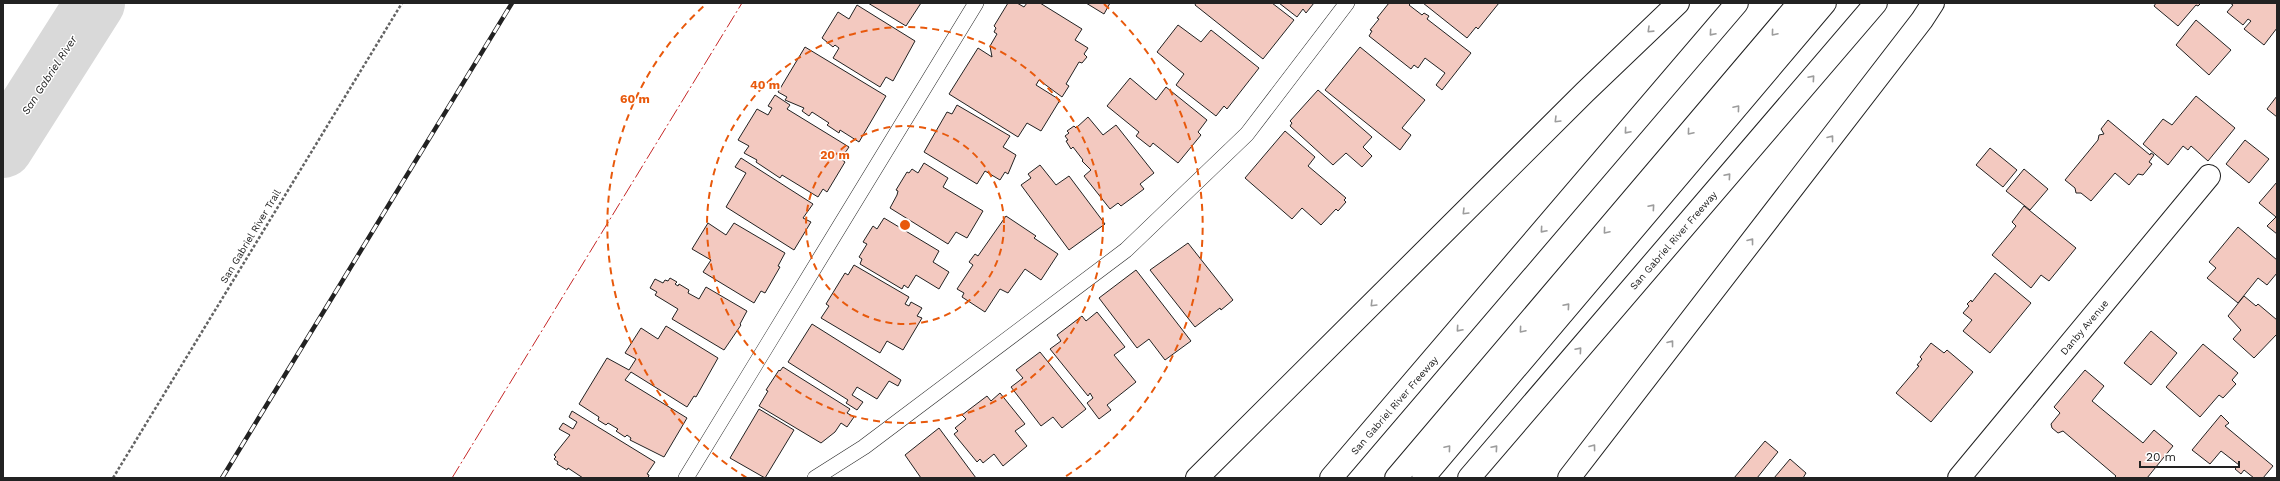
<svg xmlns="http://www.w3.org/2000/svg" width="2280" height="481" font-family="'Work Sans',sans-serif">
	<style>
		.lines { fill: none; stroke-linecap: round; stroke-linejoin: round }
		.river { stroke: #d9d9d9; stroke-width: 60 }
		.building { fill: #f3c9c0; stroke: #222 }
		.service-casing { stroke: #222; stroke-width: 16 }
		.minor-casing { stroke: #222; stroke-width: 24 }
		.motorway-casing { stroke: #222; stroke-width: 24 }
		.path { stroke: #646464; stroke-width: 2.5; stroke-dasharray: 3 2; stroke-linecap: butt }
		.service { stroke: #fff; stroke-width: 15 }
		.minor { stroke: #fff; stroke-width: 22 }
		.motorway { stroke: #fff; stroke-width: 22 }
		.rail-casing { stroke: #222; stroke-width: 4.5 }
		.rail { stroke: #fff; stroke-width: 3; stroke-dasharray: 9; stroke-linecap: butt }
		.power { stroke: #c62828; stroke-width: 1; stroke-dasharray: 14 3 2 3; stroke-linecap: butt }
		.oneway { stroke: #9c9c9c }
		.ring { fill: none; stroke: #e8590c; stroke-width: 2; stroke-dasharray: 7 5 }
		.labels { text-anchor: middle; stroke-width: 3; stroke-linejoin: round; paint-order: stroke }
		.street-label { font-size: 10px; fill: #222; stroke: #fff }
		.water-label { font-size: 11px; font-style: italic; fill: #222; stroke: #fff }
		.centre { fill: #e8590c; stroke: #fff; stroke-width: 2 }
		.ring-label { font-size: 12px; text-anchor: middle; font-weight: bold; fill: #e8590c; stroke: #fff; stroke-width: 3; stroke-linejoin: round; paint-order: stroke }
	</style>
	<rect width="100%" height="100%" fill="#fff"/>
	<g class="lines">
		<path class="river" d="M3 148 95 3"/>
	</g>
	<path class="building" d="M868 3H921L906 26Z
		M1008 3H1017L1024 7 1027 3H1040L1082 29 1075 40 1088 48 1084 54 1087 57 1082 63 1079 62 1066 84 1069 86 1062 97 1039 80 1036 85 1060 100 1041 131 1027 123 1018 137 949 94 978 48 992 57 990 46 997 34 994 32 996 28 994 26Z
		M1086 3H1110L1104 14Z
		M1196 3H1272L1294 20 1263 59 1195 5Z
		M1279 3H1314L1306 13 1303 9 1297 17Z
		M1389 3H1411L1409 5 1422 15 1424 13 1429 16 1427 19 1471 53 1442 90 1436 85 1445 73 1425 58 1418 68 1414 65 1411 69 1369 36 1372 31 1370 30 1379 19 1377 18Z
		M1423 3H1499L1478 29 1476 27 1467 38Z
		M2156 3H2201L2198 6 2196 5 2178 26 2154 6Z
		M2230 3H2277V28L2264 45 2244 29 2251 21 2248 19 2243 25 2227 12 2233 5Z
		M857 5 915 41 893 81 886 77 880 87 833 58 839 48 835 45 833 47 822 38 838 12 849 19Z
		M2196 20 2231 50 2209 75 2176 45Z
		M1178 25 1201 42 1211 30 1259 68 1227 109 1224 106 1216 116 1176 85 1184 74 1157 52Z
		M805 47 886 96 859 142 840 130 839 133 827 125 829 123 812 112 809 116 802 111 804 108 785 100 787 97 778 92Z
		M1360 47 1425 100 1402 128 1411 135 1400 150 1325 90Z
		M1130 78 1156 100 1166 87 1207 120 1198 132 1201 135 1178 163 1153 143 1150 147 1136 136 1139 132 1107 106Z
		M1318 90 1372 137 1363 147 1372 156 1362 167 1346 153 1333 165 1290 126 1292 123 1290 121Z
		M775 95 790 105 787 109 849 147 841 159 845 162 827 192 823 189 818 197 782 175 780 178 756 162 757 160 744 153 749 146 738 140 757 109 768 115 772 108 768 106Z
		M2196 96 2235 128 2208 161 2191 146 2188 150 2183 146 2168 165 2143 144 2163 119 2172 125Z
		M2277 96V117L2267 109Z
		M957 105 1010 136 1003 147 1016 155 1008 174 1005 172 1000 180 985 171 977 184 924 152 947 112 952 114Z
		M1088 117 1103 135 1116 125 1154 173 1140 184 1144 189 1121 206 1118 203 1110 209 1084 176 1091 170 1082 161 1083 160 1073 147 1071 149 1066 141 1068 140 1065 136 1069 133 1067 131 1074 126 1076 128Z
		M2108 120 2150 155 2151 153 2154 155 2149 162 2152 164 2143 175 2138 174 2129 185 2115 173 2091 201 2081 193H2076L2075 188 2065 180 2098 140 2099 135 2104 134 2101 129Z
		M1285 131 1315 157 1308 166 1346 198 1344 200 1346 202 1338 211 1336 209 1321 225 1302 208 1292 219 1245 178Z
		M2245 140 2269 159 2249 183 2226 164Z
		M1990 148 2017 170 2003 187 1976 165Z
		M741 158 813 204 803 218 811 222 794 250 726 207 746 173 735 167Z
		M924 163 948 178 943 187 983 211 967 238 956 232 948 244 890 208 897 195 898 191 896 190 907 172 909 173 912 169 918 173Z
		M1040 165 1056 185 1069 176 1105 224 1069 250 1021 185 1031 178 1028 174Z
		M2024 169 2048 189 2030 210 2006 191Z
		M2277 182V234L2267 226 2276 217 2259 203Z
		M2024 206 2076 248 2049 281 2041 275 2031 288 1992 255 2016 226 2012 222Z
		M1006 216 1036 236 1034 238 1058 254 1041 280 1025 269 1008 293 1000 289 985 312 962 297 964 293 957 289 973 265 969 262 975 254 978 256Z
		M884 218 939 251 933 262 949 272 939 289 916 275 908 288 904 285 902 289 860 264 862 259 859 257 867 244 863 242 873 226 877 229Z
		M708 223 726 235 734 223 785 253 778 266 780 267 765 293 761 291 754 303 703 272 711 260 692 249Z
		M2238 227 2277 260V273L2267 285 2258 278 2238 303 2207 278 2216 268 2209 262Z
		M1188 243 1233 300 1221 310 1220 308 1195 327 1150 270Z
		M854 265 909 297 905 304 909 306 911 302 922 308 917 316 922 318 903 350 887 341 880 353 821 318 829 306 826 304 845 273 848 275Z
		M1136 270 1191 341 1165 360 1149 339 1137 348 1099 298Z
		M1995 273 2031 303 1990 353 1963 331 1972 320 1963 313 1969 306 1967 304 1971 300 1972 302Z
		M670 278 677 282 675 284 678 286 679 284 689 290 688 293 699 299 706 287 747 311 740 324 741 325 724 350 672 319 678 309 655 295 657 292 650 288 655 279 663 283 665 280 668 281Z
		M2244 296 2256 306 2258 304 2277 320V334L2254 358 2233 339 2241 330 2228 316Z
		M1097 312 1125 347 1114 355 1136 382 1107 405 1111 410 1099 419 1087 403 1093 398 1090 393 1088 396 1050 349 1061 341 1057 335 1082 316 1086 321Z
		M812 324 901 380 898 386 889 381 877 399 857 387 852 395 863 402 857 410 846 403 848 400 788 362Z
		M666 326 718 358 696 397 694 396 687 407 631 372 625 380 687 418 664 457 630 440 631 438 627 435 625 437 616 431 618 429 608 423 606 425 598 420 599 417 579 404 607 358 629 370 636 359 625 353 641 328 658 339Z
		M2151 331 2177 353 2151 385 2124 363Z
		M1931 343 1944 353 1947 350 1973 372 1931 422 1896 393 1919 366 1917 365 1922 359 1920 357Z
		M2203 344 2238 373 2232 380 2236 384 2223 398 2219 395 2200 417 2166 387Z
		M1040 352 1086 409 1062 428 1053 417 1041 426 1011 387 1023 378 1016 370Z
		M783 367 850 409 847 413 854 417 847 427 841 423 835 432 821 443 759 406 768 391 766 390 779 370 780 371Z
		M2085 370 2104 386 2092 401 2143 443 2154 430 2173 446 2147 478H2114L2116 476 2063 431 2058 433 2052 428 2051 424 2060 413 2054 407Z
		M1000 393 1025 424 1015 431 1027 446 1003 466 994 454 983 463 980 459 977 462 954 434 958 431 955 428 966 419 962 415 987 396 991 401Z
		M759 409 794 430 765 478 730 458Z
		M572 411 655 462 647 474 649 475 648 478H583L568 468 567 470 557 464 558 462 554 459 556 457 554 455 570 435 559 429 563 423 573 429 577 422 569 417Z
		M2221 415 2229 423 2225 426 2273 466 2263 478H2254L2244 470 2241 474 2235 469 2239 465 2221 451 2210 464 2192 450Z
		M939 428 976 478H921L905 455Z
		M1765 441 1778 452 1757 478H1734Z
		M1790 459 1806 473 1803 478H1774Z"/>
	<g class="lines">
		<defs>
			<path id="service" d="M686 478 976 3
				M815 478 864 447 1126 250 1247 134 1347 3"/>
			<path id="minor" d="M1959 478 2209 176"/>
			<path id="motorway" d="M1197 478 1585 92 1678 3
				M1331 478 1737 3
				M1396 478 1799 3
				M1423 478 1825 3
				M1469 478 1876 3
				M1569 478 1922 20 1933 3"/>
		</defs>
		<use href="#service" class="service-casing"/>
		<use href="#minor" class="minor-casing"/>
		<use href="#motorway" class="motorway-casing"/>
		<path class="path" d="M113 478 402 3"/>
		<use href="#service" class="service"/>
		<use href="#minor" class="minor"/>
		<use href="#motorway" class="motorway"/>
		<defs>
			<path id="rail" d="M222 478 512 3"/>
		</defs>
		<use href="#rail" class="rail-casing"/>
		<use href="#rail" class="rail"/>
		<path class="power" d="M452 478 742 3"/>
	</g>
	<defs><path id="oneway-chevron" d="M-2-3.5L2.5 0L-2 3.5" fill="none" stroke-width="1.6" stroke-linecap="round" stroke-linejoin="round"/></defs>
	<g class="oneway">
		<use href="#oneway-chevron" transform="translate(1650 30) rotate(136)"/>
		<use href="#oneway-chevron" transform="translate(1712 33) rotate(131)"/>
		<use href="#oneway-chevron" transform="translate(1774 33) rotate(130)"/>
		<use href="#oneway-chevron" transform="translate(1812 78) rotate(-49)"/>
		<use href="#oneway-chevron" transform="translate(1737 108) rotate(-50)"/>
		<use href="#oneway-chevron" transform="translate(1557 120) rotate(135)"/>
		<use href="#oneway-chevron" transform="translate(1627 131) rotate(131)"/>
		<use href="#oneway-chevron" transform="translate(1690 132) rotate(130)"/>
		<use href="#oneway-chevron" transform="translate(1831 138) rotate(-52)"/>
		<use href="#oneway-chevron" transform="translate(1728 176) rotate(-49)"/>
		<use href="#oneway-chevron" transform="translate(1652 207) rotate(-49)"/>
		<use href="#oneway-chevron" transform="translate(1465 212) rotate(135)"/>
		<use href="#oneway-chevron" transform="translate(1543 230) rotate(131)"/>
		<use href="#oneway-chevron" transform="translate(1606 231) rotate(130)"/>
		<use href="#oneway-chevron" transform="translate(1751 241) rotate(-52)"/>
		<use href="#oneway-chevron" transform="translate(1373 304) rotate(135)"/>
		<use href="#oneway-chevron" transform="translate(1567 306) rotate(-49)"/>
		<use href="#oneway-chevron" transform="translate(1459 329) rotate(131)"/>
		<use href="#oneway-chevron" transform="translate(1522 330) rotate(130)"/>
		<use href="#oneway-chevron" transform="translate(1671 343) rotate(-52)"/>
		<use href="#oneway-chevron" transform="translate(1579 350) rotate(-49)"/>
		<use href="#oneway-chevron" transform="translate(1593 447) rotate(-53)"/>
		<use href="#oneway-chevron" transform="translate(1448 448) rotate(-50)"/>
		<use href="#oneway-chevron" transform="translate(1495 448) rotate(-49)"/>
	</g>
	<g class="ring">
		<circle cx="905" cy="225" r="99"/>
		<circle cx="905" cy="225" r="198"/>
		<path d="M747 478A298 298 0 0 1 706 4M1104 4A298 298 0 0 1 1063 478"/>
	</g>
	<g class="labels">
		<g class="street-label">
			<text transform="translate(250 236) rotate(-59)" y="4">San Gabriel River Trail</text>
			<text transform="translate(1673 240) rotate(-49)" y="4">San Gabriel River Freeway</text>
			<text transform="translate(2084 327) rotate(-50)" y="4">Danby Avenue</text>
			<text transform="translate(1394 405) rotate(-49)" y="4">San Gabriel River Freeway</text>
		</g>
		<g class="water-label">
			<text transform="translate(49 75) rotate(-57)" y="4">San Gabriel River</text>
		</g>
	</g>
	<circle cx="905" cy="225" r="6" class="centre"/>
	<g class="ring-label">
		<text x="765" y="89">40 m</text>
		<text x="635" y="103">60 m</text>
		<text x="835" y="159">20 m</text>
	</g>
	<rect width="2280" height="481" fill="none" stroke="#222222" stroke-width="8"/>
	<path d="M2140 461v6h99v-6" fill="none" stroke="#222222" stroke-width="2"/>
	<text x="2146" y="461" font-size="12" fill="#222222" stroke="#ffffff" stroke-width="3" paint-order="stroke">20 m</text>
</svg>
